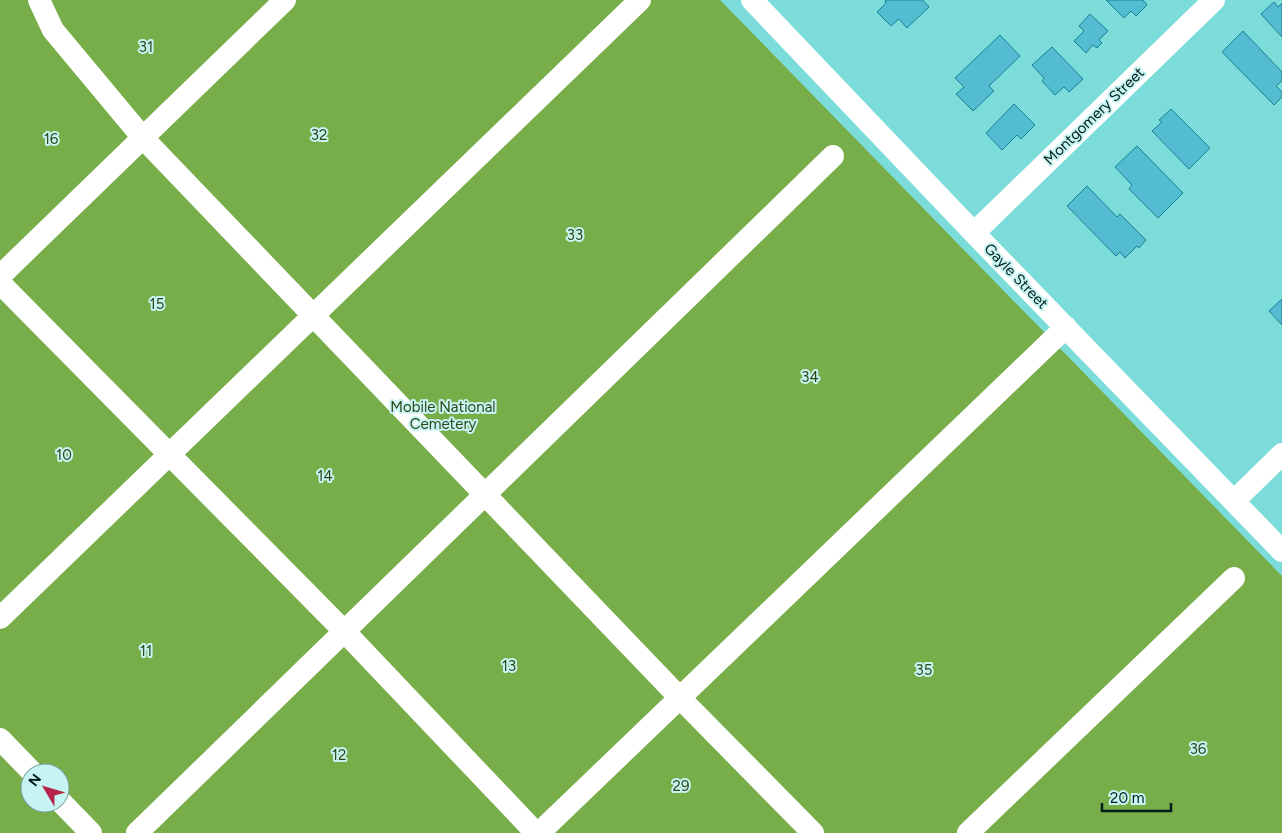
<svg xmlns="http://www.w3.org/2000/svg" width="1282" height="833" font-family="Figtree,sans-serif">
	<style>
		.green { fill: #78ae49; fill-rule: evenodd }
		.building { fill: #54bcd0; stroke: #188294 }
		.lines { fill: none; stroke-linecap: round; stroke-linejoin: round }
		.minor { stroke: #fff; stroke-width: 22 }
		.labels { text-anchor: middle; stroke-width: 4; stroke-linejoin: round; paint-order: stroke }
		.park-label { font-size: 15px; fill: #2d4617; stroke: #c7f4f2 }
		.street-label { font-size: 15px; fill: #001d1d; stroke: #c7f4f2 }
	</style>
	<rect width="100%" height="100%" fill="#7bdcd9"/>
	<path class="green" d="M0 0H720L1282 576V833H0ZM30 773H60V803H30Z"/>
	<path class="building" d="M886 0H923L929 7 907 28 899 19 891 26 877 12 886 3 885 1Z
		M1106 0H1143L1147 5 1136 16 1131 11 1124 18Z
		M1274 2 1278 7 1282 3V37L1261 14Z
		M1090 14 1108 31 1099 40 1102 43 1097 48 1093 45 1086 53 1074 41 1084 31 1079 26Z
		M1243 31 1282 72V81L1276 86 1282 92V97L1274 105 1222 52Z
		M1000 35 1020 56 989 86 994 91 973 111 956 94 964 87 955 78Z
		M1052 47 1083 79 1069 92 1064 87 1055 95 1042 81 1044 78 1032 65Z
		M1014 104 1035 125 1021 139 1017 135 1002 150 986 133Z
		M1171 109 1210 148 1189 169 1152 131 1162 122 1159 120Z
		M1137 146 1183 193 1158 218 1129 189 1132 185 1115 167Z
		M1087 186 1117 217 1120 214 1146 240 1139 248 1137 246 1125 258 1120 252 1116 256 1067 206Z
		M1282 299V325L1269 311Z"/>
	<g class="lines">
		<path class="minor" d="M39 0 53 30 143 138 680 698 813 833
			M752 0 974 233 1282 551
			M974 233 1214 0
			M0 276 285 0
			M0 283 344 631 536 833
			M1234 501 1282 454
			M0 618 640 0
			M0 739 33 773
			M60 801 91 833
			M137 833 833 156
			M539 833 1066 327
			M968 833 1234 578"/>
	</g>
	<g class="labels">
		<g class="park-label">
			<text x="146" y="52">31</text>
			<text x="319" y="140">32</text>
			<text x="51" y="144">16</text>
			<text x="575" y="240">33</text>
			<text x="157" y="309">15</text>
			<text x="810" y="382">34</text>
			<text x="443" y="412">Mobile National<tspan x="443" dy="17">Cemetery</tspan></text>
			<text x="64" y="460">10</text>
			<text x="325" y="481">14</text>
			<text x="146" y="656">11</text>
			<text x="509" y="671">13</text>
			<text x="924" y="675">35</text>
			<text x="1198" y="754">36</text>
			<text x="339" y="760">12</text>
			<text x="681" y="791">29</text>
		</g>
		<g class="street-label">
			<text transform="translate(1094 116) rotate(-44)" y="5">Montgomery Street</text>
			<text transform="translate(1016 276) rotate(46)" y="5">Gayle Street</text>
		</g>
	</g>
	<g transform="translate(45 788) rotate(308)"><circle r="24" fill="#c7f4f2" stroke="#779e9d"/>
	<path d="M0-4L9 19L0 12L-9 19Z" fill="#b52449"/>
	<text y="-8" font-size="14" font-weight="bold" text-anchor="middle" fill="#001d1d">N</text>
	</g>
	<path d="M1102 803v8h69v-8" fill="none" stroke="#001d1d" stroke-width="2.5"/>
	<text x="1110" y="803" font-size="15" fill="#001d1d" stroke="#c7f4f2" stroke-width="4" paint-order="stroke">20 m</text>
</svg>
